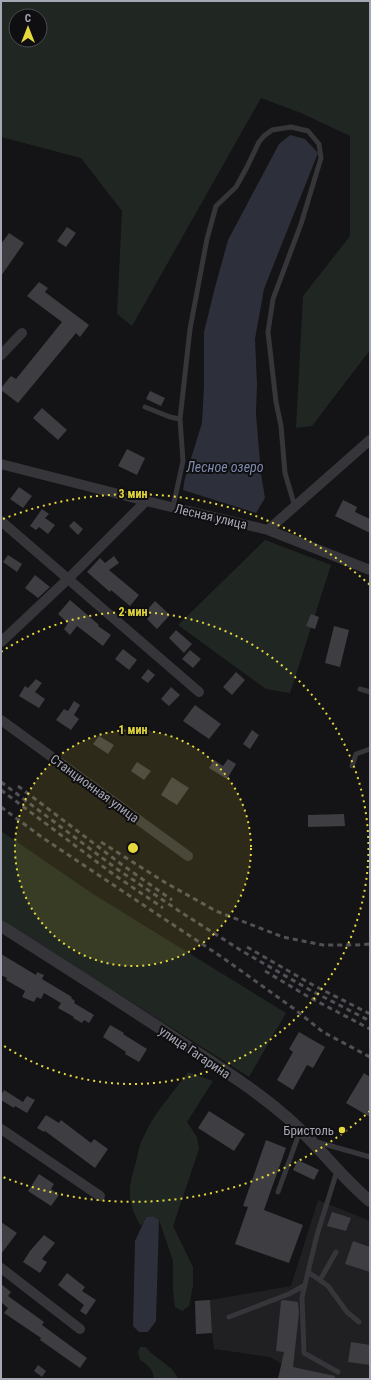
<svg xmlns="http://www.w3.org/2000/svg" width="371" height="1380" font-family="'Roboto Condensed',sans-serif">
	<style>
		.built { fill: #201f22 }
		.green { fill: #202723; fill-rule: evenodd }
		.water { fill: #2d303a }
		.building { fill: #3e3d42 }
		.lines { fill: none; stroke-linecap: round; stroke-linejoin: round }
		.service { stroke: #35353a; stroke-width: 5 }
		.minor { stroke: #35353a; stroke-width: 10 }
		.tertiary { stroke: #35353a; stroke-width: 12 }
		.rail { stroke: #505056; stroke-width: 3; stroke-dasharray: 5 4; stroke-linecap: butt }
		.ring { fill: none; stroke: #e5d83c; stroke-width: 2; stroke-dasharray: 2 4 }
		.poi-dot { fill: #e5d83c; stroke: #0f0e10; stroke-width: 1.5 }
		.labels { text-anchor: middle; stroke-width: 4; stroke-linejoin: round; paint-order: stroke }
		.street-label { font-size: 13px; fill: #a6a7b4; stroke: #0f0e10 }
		.poi-label { font-size: 13px; fill: #a6a7b4; stroke: #0f0e10; text-anchor: end }
		.water-label { font-size: 14px; font-style: italic; fill: #7f8bad; stroke: #0f0e10 }
		.centre { fill: #e5d83c; stroke: #0f0e10; stroke-width: 2 }
		.ring-label { font-size: 12px; text-anchor: middle; font-weight: bold; fill: #e5d83c; stroke: #0f0e10; stroke-width: 4; stroke-linejoin: round; paint-order: stroke }
	</style>
	<rect width="100%" height="100%" fill="#141315"/>
	<path class="built" d="M318 1200 370 1221V1379H278L282 1364 270 1357 214 1349 212 1333 196 1334 195 1301 210 1300 291 1286Z"/>
	<path class="green" d="M1 1H370V350L312 426 296 428 303 296 350 236V136L301 113 261 98 132 326 117 314 122 211 81 158 1 137ZM16 16H40V40H16Z
		M265 540 331 565 290 693 266 689 178 625Z
		M1 831 93 894 286 1013 249 1077 1 919Z
		M188 1072 213 1081 187 1122 197 1137 199 1149 173 1226 193 1267V1286L189 1306 182 1311 175 1307 173 1291V1261L159 1220 153 1216 146 1217 141 1226C126 1202 128 1188 136 1162 138 1154 139 1145 143 1138 153 1114 173 1093 188 1072Z
		M140 1347H146L150 1352 172 1369 178 1378 154 1379C153 1369 148 1365 140 1360L138 1352Z"/>
	<path class="water" d="M290 135 305 139 318 153 264 289 255 339 257 384 256 414 261 474 265 498 256 513 183 490 185 478 202 423 204 386V332L214 291 228 240 279 144Z
		M153 1216 159 1220 156 1321 148 1332H139L133 1326 135 1241 146 1217Z"/>
	<path class="building" d="M67 227 76 233 66 247 57 241Z
		M9 233 24 243 1 276V244Z
		M39 282 48 288 45 292 89 325 80 337 76 333 18 403 1 390V388L11 376 16 379 62 322 27 296Z
		M150 391 165 398 161 406 146 399Z
		M42 408 67 430 58 440 33 418Z
		M127 449 145 458 137 475 118 466Z
		M19 487 32 496 23 508 10 499Z
		M343 500 357 507 355 512 370 519V533L335 516Z
		M42 509 49 514 45 518 55 525 48 534 39 527 36 530 30 526Z
		M74 521 83 529 78 535 69 526Z
		M8 555 22 564 17 572 3 562Z
		M114 556 119 563 109 570 139 595 130 606 111 590 110 592 87 572 100 558 105 563Z
		M35 575 50 587 38 598 25 588Z
		M70 600 99 625 98 626 111 635 103 646 77 626 70 635 64 629 68 623 58 614Z
		M155 601 170 615 157 629 147 619 151 614 147 610Z
		M311 614 319 617 315 629 306 626Z
		M334 626 349 630 340 667 325 663Z
		M176 630 192 644 184 653 169 638Z
		M123 649 137 660 129 670 115 659Z
		M190 650 201 659 193 668 182 659Z
		M148 669 155 675 148 683 141 678Z
		M236 672 245 680 232 695 223 687Z
		M36 679 42 683 35 692 45 699 39 708 19 696 25 686 28 688Z
		M171 687 180 695 169 706 161 699Z
		M74 701 80 705 74 715 79 719 71 730 56 720 64 709 68 711Z
		M195 705 221 724 209 739 183 721Z
		M252 730 259 735 250 749 243 744Z
		M99 736 114 745 108 754 93 744Z
		M228 759 236 764 227 779 209 768 214 760 223 766Z
		M137 762 151 771 144 780 131 771Z
		M172 777 189 788 177 805 161 795Z
		M344 814 345 826 308 827V815Z
		M1 954 36 975 37 972 44 975 42 979 72 997 71 998 75 1001 74 1003 94 1015 89 1023 84 1020 82 1023 73 1018 74 1017 58 1008 61 1003 44 993 41 999 37 997 34 1002 22 997 25 991 6 980 7 978 1 975Z
		M110 1025 124 1033 123 1034 147 1049 139 1062 125 1054 126 1052 103 1037Z
		M299 1032 325 1047 313 1068 307 1065 293 1090 277 1080 293 1052 289 1049Z
		M364 1073 370 1077V1117L346 1103Z
		M4 1090 23 1102 27 1096 35 1100 27 1113 15 1106 14 1108 1 1100V1095Z
		M209 1111 245 1134 234 1151 198 1128Z
		M46 1115 59 1123 61 1120 91 1143 94 1139 108 1149 95 1168 45 1131 44 1132 37 1128Z
		M266 1140 286 1148 264 1210 303 1225 289 1263 235 1244 248 1207 243 1206Z
		M298 1160 319 1170 314 1180 293 1170Z
		M39 1174 54 1184 51 1189 59 1195 51 1206 28 1191Z
		M332 1212 351 1218 346 1231 327 1226Z
		M1 1222 17 1233 1 1254Z
		M44 1235 55 1243 42 1259 47 1262 40 1273 23 1262 30 1251Z
		M353 1241 370 1247V1272L345 1264Z
		M67 1273 85 1287 82 1291 96 1300 86 1315 80 1311 84 1305 58 1285Z
		M1 1284 11 1292 8 1296 44 1322 42 1325 87 1358 80 1368 40 1340 41 1338 4 1313 8 1308 2 1303 1 1304Z
		M210 1300 212 1333 196 1334 195 1301Z
		M284 1300 298 1302 299 1313 293 1367 335 1376 334 1379H278L284 1352 276 1351 281 1301Z
		M351 1342 370 1345V1365L348 1362Z
		M38 1365 46 1371 42 1377 34 1371Z"/>
	<g class="lines">
		<path class="service" d="M145 407 170 417 180 419
			M173 507 183 461 180 419 190 329 207 239 216 206 236 187 247 167 259 142 264 136 272 130 291 127 308 131 319 144 321 158 301 224 273 299 268 332 276 402 281 426 285 473 295 507
			M360 689 370 692
			M352 766 356 754 370 749
			M317 1142 370 1157
			M337 1171 317 1235 308 1272 328 1286 347 1312 359 1322
			M278 1192 300 1131
			M308 1272 302 1297 304 1353 338 1372
			M320 1280 336 1252
			M229 1317 289 1294 305 1285"/>
		<path class="minor" d="M1 355 22 333
			M1 464 146 501 268 530 370 570
			M1 521 199 692
			M268 530 370 440
			M1 642 69 578 146 501
			M1 720 188 856
			M1 1129 100 1196
			M1 1268 80 1329"/>
		<path class="tertiary" d="M1 926C61 964 122 1003 181 1042 216 1065 251 1087 283 1114 315 1140 338 1175 370 1201"/>
		<path class="rail" d="M1 782 117 869 179 911 242 951 310 990 370 1021
			M18 786 121 864 172 900
			M1 790 113 874 163 908
			M1 807 43 838 226 960 293 1008 323 1032 370 1057
			M101 842 166 883 216 911 283 937 323 945H355L370 944
			M247 947 313 985 370 1014
			M265 971 307 996 370 1029"/>
	</g>
	<circle cx="133" cy="848" r="118" fill="#e5d83c" fill-opacity=".12"/>
	<g class="ring">
		<circle cx="133" cy="848" r="118"/>
		<path d="M1 652A236 236 0 1 1 1 1044"/>
		<path d="M370 1111A354 354 0 0 1 3 1177M3 519A354 354 0 0 1 370 585"/>
	</g>
	<circle class="poi-dot" cx="342" cy="1130" r="4"/>
	<g class="labels">
		<g class="street-label">
			<text transform="translate(211 516) rotate(13)" y="5">Лесная улица</text>
			<text transform="translate(95 788) rotate(36)" y="5">Станционная улица</text>
			<text transform="translate(195 1052) rotate(34)" y="5">улица Гагарина</text>
		</g>
		<g class="poi-label">
			<text x="334" y="1135">Бристоль</text>
		</g>
		<g class="water-label">
			<text x="225" y="472">Лесное озеро</text>
		</g>
	</g>
	<circle cx="133" cy="848" r="6" class="centre"/>
	<g class="ring-label">
		<text x="133" y="498">3 мин</text>
		<text x="133" y="616">2 мин</text>
		<text x="133" y="734">1 мин</text>
	</g>
	<rect width="371" height="1380" fill="none" stroke="#a6a7b4" stroke-width="4"/>
	<g transform="translate(28 28)"><circle r="19" fill="#0f0e10" stroke="#4b4b52"/>
	<path d="M0-3L7 15L0 10L-7 15Z" fill="#e5d83c"/>
	<text y="-6" font-size="11" font-weight="bold" text-anchor="middle" fill="#a6a7b4">С</text>
	</g>
</svg>
